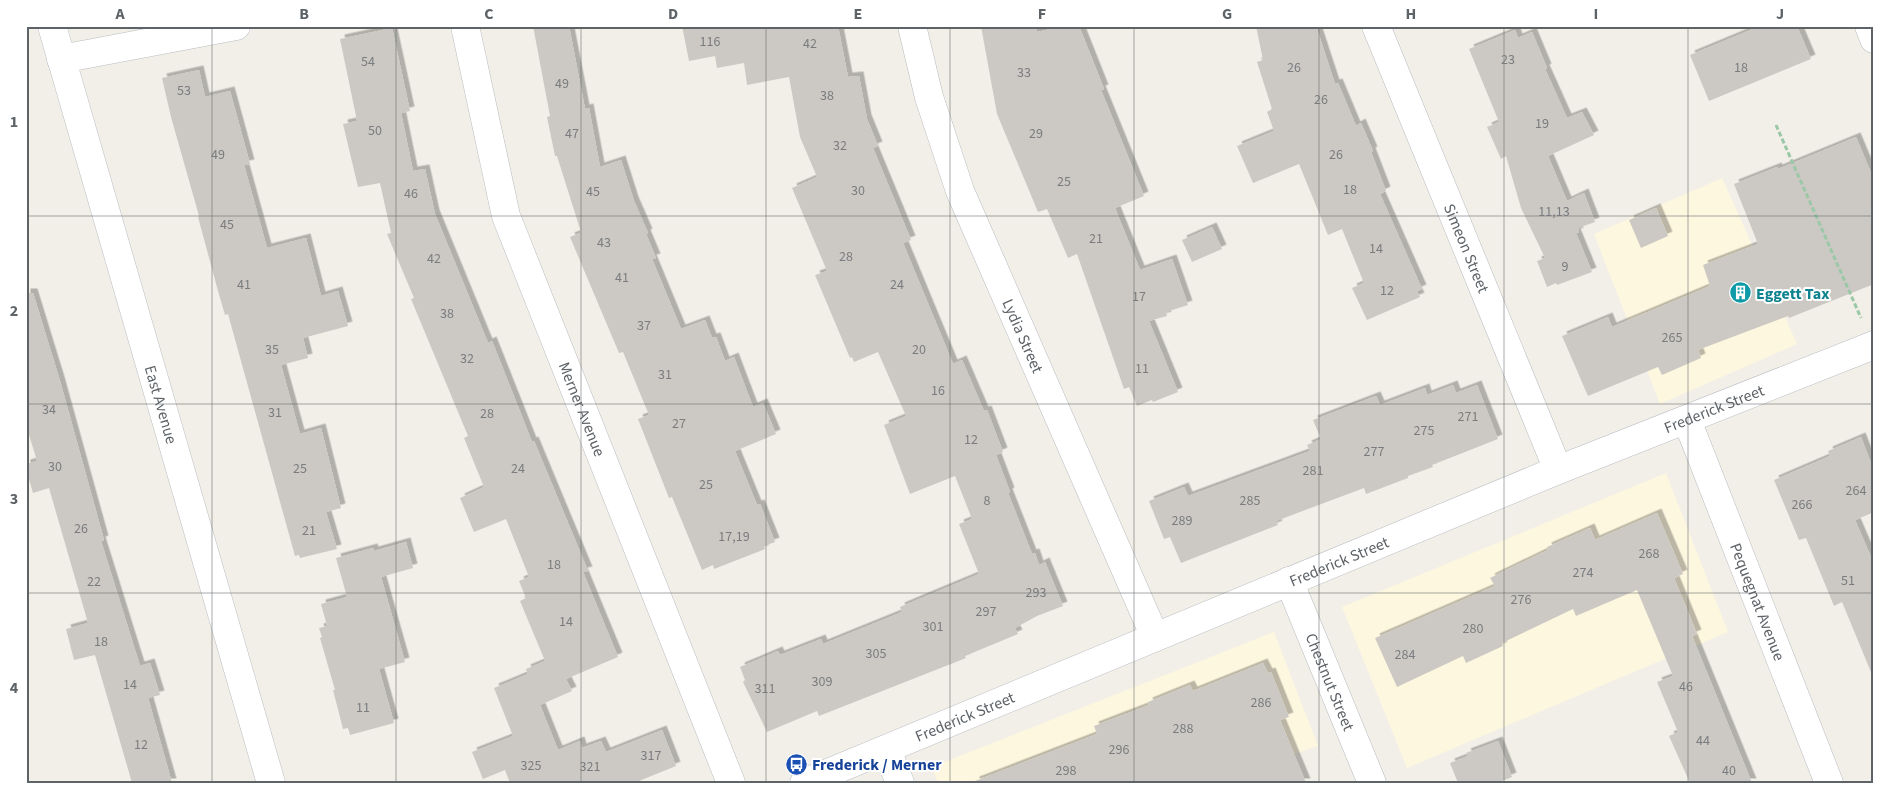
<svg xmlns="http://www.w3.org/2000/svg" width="1900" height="809" font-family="'Source Sans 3',sans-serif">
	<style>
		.commercial { fill: #fef7df }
		.building { fill: #ccc9c4; filter: url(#shadow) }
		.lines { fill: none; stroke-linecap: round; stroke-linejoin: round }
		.street-casing { stroke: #b9bdc1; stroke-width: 29 }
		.secondary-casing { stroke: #babec3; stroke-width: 29 }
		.path { stroke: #9bc8a7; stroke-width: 3; stroke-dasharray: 5 2.5; stroke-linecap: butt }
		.street { stroke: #fff; stroke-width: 28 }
		.secondary { stroke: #fff; stroke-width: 28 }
		.grid { fill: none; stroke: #5e6368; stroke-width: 1; stroke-opacity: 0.55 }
		.labels { text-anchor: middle; stroke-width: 4; stroke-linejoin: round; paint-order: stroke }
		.number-label { font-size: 14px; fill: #7a7c7f }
		.street-label { font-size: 16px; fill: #5e6368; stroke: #fff }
		.culture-label { font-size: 16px; font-weight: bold; fill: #0d838f; stroke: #fff; text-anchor: start }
		.transit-label { font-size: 16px; font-weight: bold; fill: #164399; stroke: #fff; text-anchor: start }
		.neatline { fill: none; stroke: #5e6368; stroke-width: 2 }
		.grid-label { font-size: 16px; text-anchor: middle; font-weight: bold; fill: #5e6368 }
	</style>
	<defs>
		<filter id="shadow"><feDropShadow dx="4.5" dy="-4.5" stdDeviation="0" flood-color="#0004"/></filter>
	</defs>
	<rect width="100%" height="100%" fill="#f1efe7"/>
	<path class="commercial" d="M1722 178 1797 344 1660 404 1594 234Z
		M1666 473 1728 632 1407 768 1342 607Z
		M1274 632 1318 746 1205 783H938L932 767Z"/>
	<path class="building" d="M533 26H569L585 109 589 108 600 167 621 160 634 201 648 233 646 234 656 258 652 259 681 329 705 320 712 338 716 337 725 361 734 357 753 407 763 403 776 434 735 451 757 505 760 504 775 542 764 546 765 549 714 569 713 565 702 570 672 497 669 498 638 419 649 415 623 352 619 353 570 237 580 233V229L557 156H555L547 117 550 116Z
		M682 26H838L848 77 859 76 867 119 878 146 873 148 911 240 903 243 953 364 962 360 984 411 987 410 1003 452 996 455 1010 492 1008 493 1032 554 1035 553 1039 565 1045 562 1063 606 1037 616 1015 628 1018 634 965 656 966 658 819 716 817 711 767 732 743 682 745 680 740 667 778 651 780 655 821 639 823 644 902 612 900 607 979 574 959 524 972 519 955 476 910 494 884 425 906 416 878 352 854 362 852 357 850 358 815 275 827 271 792 188 817 177 800 137 789 77 747 85 744 63 717 68 715 56 689 61Z
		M981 26H1035L1037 32 1066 26H1079L1104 89 1101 90 1144 196 1115 208 1140 270 1172 259 1188 305 1166 312 1167 316 1149 321 1178 392 1153 402 1152 400 1137 406 1129 387 1124 389 1077 254 1068 258 1047 209 1038 212 997 114Z
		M1256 26H1316L1335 84 1338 83 1356 126 1361 123 1373 151 1371 152 1386 191 1380 194 1422 289 1417 291 1420 297 1367 320 1352 288 1364 283 1342 229 1328 235 1299 164 1253 183 1237 146 1274 131 1267 112 1272 109 1257 62 1263 60Z
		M1760 26H1797L1811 59 1709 101 1690 55Z
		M392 28 410 111 401 113 413 171 425 169 435 214 488 343 492 341 532 442 534 441 588 571 583 572 618 657 566 679 572 691 540 705 558 750 580 741 582 748 601 741 606 752 662 730 676 766 634 783H510L505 770 483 779 472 752 513 736 494 688 528 674 526 669 545 661 520 601 526 598 519 581 529 577 506 519 474 532 460 498 484 487 464 438 468 436 411 299 414 298 387 234 391 233 380 183 358 187 343 124 357 121 340 39Z
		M1515 30 1518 38 1532 32 1547 68 1545 69 1567 118 1582 112 1594 135 1548 156 1567 201 1584 193 1595 222 1578 228 1579 232 1576 233 1592 272 1557 285 1556 283 1547 287 1537 261 1545 258 1521 208 1506 156 1501 159 1487 127 1499 122 1469 49Z
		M199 70 205 97 230 91 250 164 244 165 267 248 306 238 321 296 338 291 348 326 303 338 308 358 281 365 300 434 321 428 341 508 326 512 337 549 300 558 299 555 295 556 228 314 225 315 218 291 198 217 199 216 171 117 162 78Z
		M1856 137 1874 180V284L1789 318 1788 316 1698 350 1701 358 1662 375 1658 367 1588 396 1562 336 1608 317 1612 327 1710 286 1703 265 1758 244 1734 184 1777 167 1778 169Z
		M1656 208 1668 236 1641 248 1629 220Z
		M1212 227 1222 249 1192 262 1182 240Z
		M26 293H33L60 381 104 540 101 541 140 666 150 663 160 695 148 698 172 783H132L95 655 74 660 66 629 88 623 49 488 33 493 26 469V464L37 461 26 425Z
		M1453 385 1456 393 1477 385 1498 439 1432 465 1433 467 1408 476V478L1366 494 1364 488 1276 521 1278 525 1181 563 1170 537 1164 539 1149 501 1184 487 1188 496 1310 451 1307 445 1321 439 1313 420 1376 396 1380 405 1425 388 1427 395Z
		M1861 437 1874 471V512L1855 520 1874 564 1873 677 1842 602 1834 606 1806 538 1799 540 1774 480 1830 456 1828 451Z
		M1657 513 1683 574 1674 578 1697 634 1692 636 1752 783H1690L1669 736 1678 732 1657 682 1673 676 1637 590 1576 616 1573 609 1502 643 1503 646 1466 663 1463 656 1397 687 1375 638 1495 586 1490 578 1548 550 1547 547 1590 528 1595 540Z
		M406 542 413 568 381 577 405 662 379 669 394 723 350 735 348 728 343 729 333 690H335L320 638 322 637 319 628 327 626 321 604 347 597 336 558 373 548 374 551Z
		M1263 663 1268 673 1271 672 1289 717 1280 720 1306 783H975V781L1097 734 1094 726 1149 705 1148 702 1190 685 1193 691Z
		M1498 741 1512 777 1497 783H1458L1450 763 1468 756 1466 753Z"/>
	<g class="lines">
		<defs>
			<g id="street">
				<path id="s1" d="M465 26 506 216 731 783"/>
				<path id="s2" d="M912 26 929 97 960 191 1155 637"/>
				<path id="s3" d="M1376 26 1558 470"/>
				<path d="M1869 26 1874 39"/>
				<path d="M61 59 236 26"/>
				<path id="s4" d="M1687 420 1829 783"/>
				<path id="s5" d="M1289 581 1372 783"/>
				<path d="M887 750 900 783"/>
			</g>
			<g id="secondary">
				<path id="s6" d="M52 26 271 783"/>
				<path id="s7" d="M804 783 1558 470 1874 345"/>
			</g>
		</defs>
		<use href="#street" class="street-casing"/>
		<use href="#secondary" class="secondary-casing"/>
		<path class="path" d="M1776 125 1861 318"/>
		<use href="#street" class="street"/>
		<use href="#secondary" class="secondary"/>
	</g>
	<path class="grid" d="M212 26V783M396 26V783M581 26V783M766 26V783M950 26V783M1134 26V783M1319 26V783M1504 26V783M1688 26V783M26 216H1874M26 404H1874M26 593H1874"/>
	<defs>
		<symbol id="building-disc" viewBox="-11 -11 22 22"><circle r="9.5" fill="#0f9aa8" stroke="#fff"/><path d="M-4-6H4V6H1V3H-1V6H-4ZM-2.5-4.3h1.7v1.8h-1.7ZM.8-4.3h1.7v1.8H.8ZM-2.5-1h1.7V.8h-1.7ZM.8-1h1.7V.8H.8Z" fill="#fff"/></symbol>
		<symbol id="bus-disc" viewBox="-11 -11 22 22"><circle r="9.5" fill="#1a4fb4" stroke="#fff"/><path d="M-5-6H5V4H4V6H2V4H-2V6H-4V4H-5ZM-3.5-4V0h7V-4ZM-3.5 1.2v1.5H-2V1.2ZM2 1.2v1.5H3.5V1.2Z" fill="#fff"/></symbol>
	</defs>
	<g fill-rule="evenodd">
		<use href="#building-disc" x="1728" y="280" width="25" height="25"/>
		<use href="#bus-disc" x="784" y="752" width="25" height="25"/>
	</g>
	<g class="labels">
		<g class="number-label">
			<text x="710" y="46">116</text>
			<text x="810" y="48">42</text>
			<text x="1508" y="64">23</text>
			<text x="368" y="66">54</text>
			<text x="1294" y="72">26</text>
			<text x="1741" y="72">18</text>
			<text x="1024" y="77">33</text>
			<text x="562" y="88">49</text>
			<text x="184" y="95">53</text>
			<text x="827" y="100">38</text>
			<text x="1321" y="104">26</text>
			<text x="1542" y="128">19</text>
			<text x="375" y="135">50</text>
			<text x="572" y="138">47</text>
			<text x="1036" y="138">29</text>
			<text x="840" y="150">32</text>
			<text x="218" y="159">49</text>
			<text x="1336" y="159">26</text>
			<text x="1064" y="186">25</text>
			<text x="1350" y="194">18</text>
			<text x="858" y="195">30</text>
			<text x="593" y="196">45</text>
			<text x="411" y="198">46</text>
			<text x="1554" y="216">11,13</text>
			<text x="227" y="229">45</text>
			<text x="1096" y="243">21</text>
			<text x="604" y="247">43</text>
			<text x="1376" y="253">14</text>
			<text x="846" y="261">28</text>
			<text x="434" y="263">42</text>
			<text x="1565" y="271">9</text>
			<text x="622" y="282">41</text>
			<text x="244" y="289">41</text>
			<text x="897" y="289">24</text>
			<text x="1387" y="295">12</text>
			<text x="1139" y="301">17</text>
			<text x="447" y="318">38</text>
			<text x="644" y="330">37</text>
			<text x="1672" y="342">265</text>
			<text x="272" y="354">35</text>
			<text x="919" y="354">20</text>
			<text x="467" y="363">32</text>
			<text x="1142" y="373">11</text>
			<text x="665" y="379">31</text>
			<text x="938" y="395">16</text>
			<text x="49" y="414">34</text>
			<text x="275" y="417">31</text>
			<text x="487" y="418">28</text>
			<text x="1468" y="421">271</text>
			<text x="679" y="428">27</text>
			<text x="1424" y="435">275</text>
			<text x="971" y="444">12</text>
			<text x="1374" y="456">277</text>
			<text x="55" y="471">30</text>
			<text x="300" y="473">25</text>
			<text x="518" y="473">24</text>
			<text x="1313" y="475">281</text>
			<text x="706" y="489">25</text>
			<text x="1856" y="495">264</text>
			<text x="987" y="505">8</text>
			<text x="1250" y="505">285</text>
			<text x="1802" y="509">266</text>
			<text x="1182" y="525">289</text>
			<text x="81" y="533">26</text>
			<text x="309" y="535">21</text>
			<text x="734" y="541">17,19</text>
			<text x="1649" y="558">268</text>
			<text x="554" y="569">18</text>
			<text x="1583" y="577">274</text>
			<text x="1848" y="585">51</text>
			<text x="94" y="586">22</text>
			<text x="1036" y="597">293</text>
			<text x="1521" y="604">276</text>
			<text x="986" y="616">297</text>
			<text x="566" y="626">14</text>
			<text x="933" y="631">301</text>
			<text x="1473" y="633">280</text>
			<text x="101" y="646">18</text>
			<text x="876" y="658">305</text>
			<text x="1405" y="659">284</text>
			<text x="822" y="686">309</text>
			<text x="130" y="689">14</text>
			<text x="1686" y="691">46</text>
			<text x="765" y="693">311</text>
			<text x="1261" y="707">286</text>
			<text x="363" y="712">11</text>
			<text x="1183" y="733">288</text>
			<text x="1703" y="745">44</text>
			<text x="141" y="749">12</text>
			<text x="1119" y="754">296</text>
			<text x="651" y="760">317</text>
			<text x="531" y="770">325</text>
			<text x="590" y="771">321</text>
			<text x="1066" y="775">298</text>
			<text x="1729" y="775">40</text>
		</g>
		<g class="street-label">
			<text dy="6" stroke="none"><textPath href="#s3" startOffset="240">Simeon Street</textPath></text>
			<text dy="6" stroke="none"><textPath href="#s2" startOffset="330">Lydia Street</textPath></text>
			<text dy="6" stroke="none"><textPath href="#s6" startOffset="394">East Avenue</textPath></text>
			<text dy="6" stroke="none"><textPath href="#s1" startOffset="402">Merner Avenue</textPath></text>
			<text dy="6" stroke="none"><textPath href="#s7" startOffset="984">Frederick Street</textPath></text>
			<text dy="6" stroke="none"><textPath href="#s7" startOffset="579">Frederick Street</textPath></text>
			<text dy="6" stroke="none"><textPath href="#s4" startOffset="195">Pequegnat Avenue</textPath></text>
			<text dy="6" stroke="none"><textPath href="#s5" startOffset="109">Chestnut Street</textPath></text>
			<text dy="6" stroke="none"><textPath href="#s7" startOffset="174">Frederick Street</textPath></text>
		</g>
		<g class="culture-label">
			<text x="1756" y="299">Eggett Tax</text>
		</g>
		<g class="transit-label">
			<text x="812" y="770">Frederick / Merner</text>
		</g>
	</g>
	<rect width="1900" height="809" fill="none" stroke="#ffffff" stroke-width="55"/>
	<rect x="28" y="28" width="1844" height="754" class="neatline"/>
	<g class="grid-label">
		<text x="120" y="19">A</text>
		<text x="304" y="19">B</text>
		<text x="489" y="19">C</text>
		<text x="673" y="19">D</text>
		<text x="858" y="19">E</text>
		<text x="1042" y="19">F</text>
		<text x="1227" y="19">G</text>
		<text x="1411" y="19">H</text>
		<text x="1596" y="19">I</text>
		<text x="1780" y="19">J</text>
		<text x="14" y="127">1</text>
		<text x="14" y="316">2</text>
		<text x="14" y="504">3</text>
		<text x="14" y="693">4</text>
	</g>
</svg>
